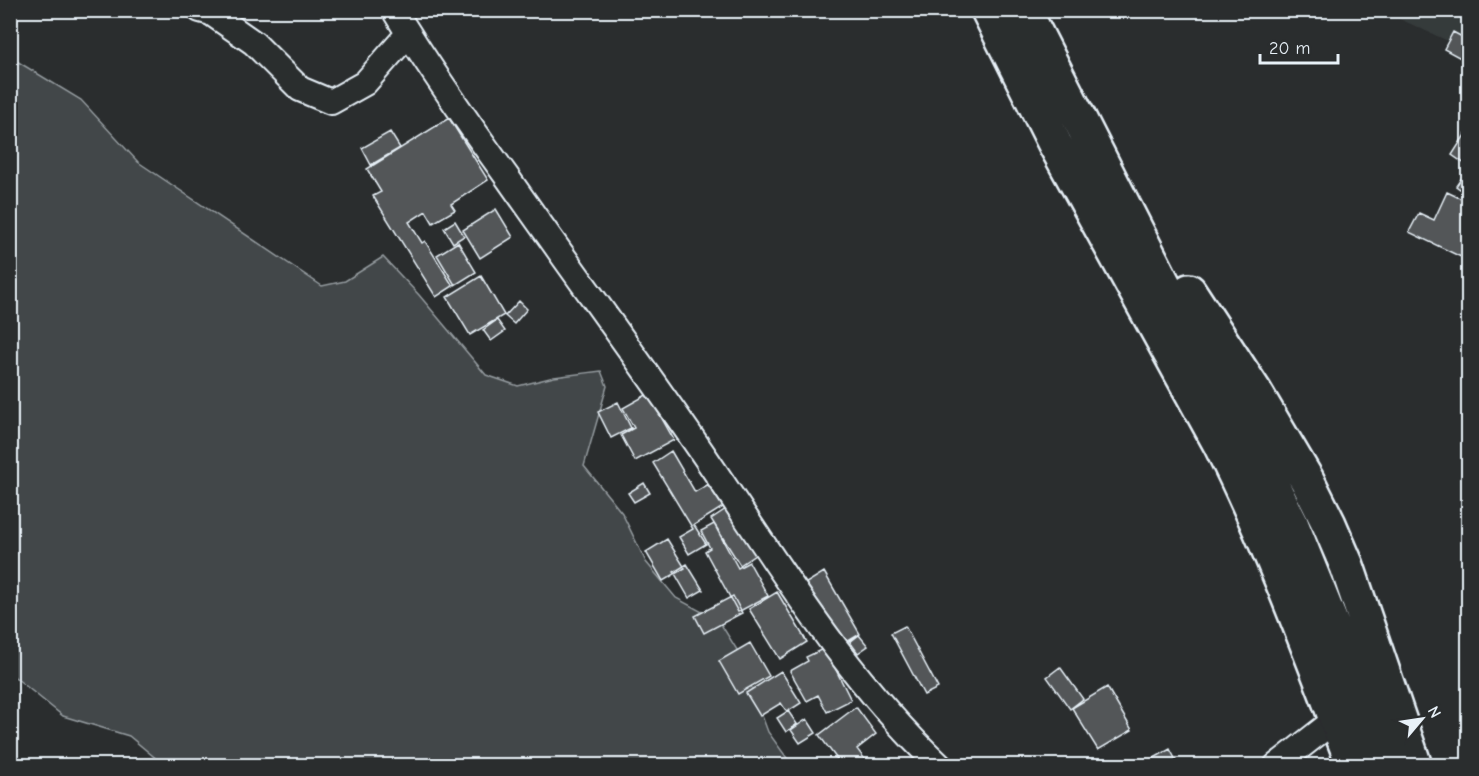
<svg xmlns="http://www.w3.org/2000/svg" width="1479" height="776" font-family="'Comic Neue',sans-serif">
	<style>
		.built { fill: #363a3b }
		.green { fill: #424648; stroke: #959ca0; stroke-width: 1.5 }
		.building { fill: #535759; stroke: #e8f1f8; stroke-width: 1.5 }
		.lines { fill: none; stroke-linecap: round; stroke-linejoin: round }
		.street-casing { stroke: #e8f1f8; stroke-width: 28 }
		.highway-casing { stroke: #e8f1f8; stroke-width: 38 }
		.street { stroke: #2a2d2e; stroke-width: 24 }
		.highway { stroke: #2a2d2e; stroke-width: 33 }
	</style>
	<rect width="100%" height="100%" fill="#2a2d2e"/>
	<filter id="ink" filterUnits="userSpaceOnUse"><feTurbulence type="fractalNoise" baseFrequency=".0167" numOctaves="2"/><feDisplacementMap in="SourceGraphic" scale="12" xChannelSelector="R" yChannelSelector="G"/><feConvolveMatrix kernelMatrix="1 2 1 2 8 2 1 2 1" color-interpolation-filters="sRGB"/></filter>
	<g filter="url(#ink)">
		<path class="built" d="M1382 11H1468V50Z"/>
		<path class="green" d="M10 57 81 100 138 162 322 286 345 281 383 257 419 295 486 375 518 386 554 377 601 371 607 386 584 466 622 513 646 562 676 598 719 621 739 653 768 732 792 765H157L159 761 129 736 63 716 11 674Z"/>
		<path class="building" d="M1453 32 1468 40V62L1444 49Z
			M449 118 488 180 451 204 455 210 433 223 426 211 409 222 422 243 425 241 453 286 436 297 373 196 381 192 367 169Z
			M1468 130V166L1452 155Z
			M390 132 400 148 371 165 362 148Z
			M1465 173 1468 175V195L1456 186Z
			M1447 192 1468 202V242L1461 257 1409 232 1419 213 1434 220Z
			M496 209 513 237 480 258 463 230Z
			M455 221 464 236 453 243 444 228Z
			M458 242 476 272 455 285 437 255Z
			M481 276 504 315 470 335 447 297Z
			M519 301 527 309 514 324 505 316Z
			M497 320 505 331 491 341 483 330Z
			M648 394 674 440 635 461 621 435 634 428 623 408Z
			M618 402 631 428 611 438 598 412Z
			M671 451 695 492 709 484 723 507 694 525 706 544 689 554 679 537 693 529 653 463Z
			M644 483 650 493 634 502 628 493Z
			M729 507 758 553 740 565 711 519Z
			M714 524 738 568 749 562 768 596 738 612 705 551 710 548 701 531Z
			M667 539 685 568 663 581 646 552Z
			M687 564 703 590 689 598 674 572Z
			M824 572 860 634 840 646 803 585Z
			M777 592 807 642 780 659 749 609Z
			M733 596 742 613 704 633 695 616Z
			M905 626 938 688 924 695 891 633Z
			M859 635 868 646 858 653 850 642Z
			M750 643 769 676 738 694 719 661Z
			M825 648 851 700 827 712 818 695 807 701 790 671 808 661 806 657Z
			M1060 667 1083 699 1070 709 1047 677Z
			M781 671 801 703 787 712 781 703 760 716 746 693Z
			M1107 687 1132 730 1098 750 1072 708Z
			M856 707 876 734 857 749 870 766H842L819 735Z
			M788 711 797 724 786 732 777 718Z
			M807 719 816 733 800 743 791 730Z
			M1170 749 1179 766H1140Z"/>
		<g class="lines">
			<defs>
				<path id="street" d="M200 10 211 13 254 43 300 89 331 102 365 83 408 34
					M394 10C429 68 468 123 507 177 570 267 635 355 697 445 774 557 840 672 940 766
					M1276 766 1336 719"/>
				<path id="highway" d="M988 10 1055 144 1220 444C1272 548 1312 657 1354 766
					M1024 10 1163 283 1245 431 1291 523 1389 766
					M1189 291 1255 392 1307 480 1329 524 1347 566 1415 766"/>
			</defs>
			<use href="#street" class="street-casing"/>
			<use href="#highway" class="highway-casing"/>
			<use href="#street" class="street"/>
			<use href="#highway" class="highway"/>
		</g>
	</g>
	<rect width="1479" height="776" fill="none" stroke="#2a2d2e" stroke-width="36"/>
	<rect x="18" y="18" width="1443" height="740" fill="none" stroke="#e8f1f8" stroke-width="2" filter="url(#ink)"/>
	<g transform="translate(1422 719) rotate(61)" stroke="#2a2d2e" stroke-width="4.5" paint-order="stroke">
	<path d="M0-4.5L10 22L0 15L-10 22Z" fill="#e8f1f8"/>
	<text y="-9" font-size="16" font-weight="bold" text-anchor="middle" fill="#e8f1f8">N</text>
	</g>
	<path d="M1260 54v9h78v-9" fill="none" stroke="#e8f1f8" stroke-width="3"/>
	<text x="1269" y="54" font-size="18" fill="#e8f1f8" stroke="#2a2d2e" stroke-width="4.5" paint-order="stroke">20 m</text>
</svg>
